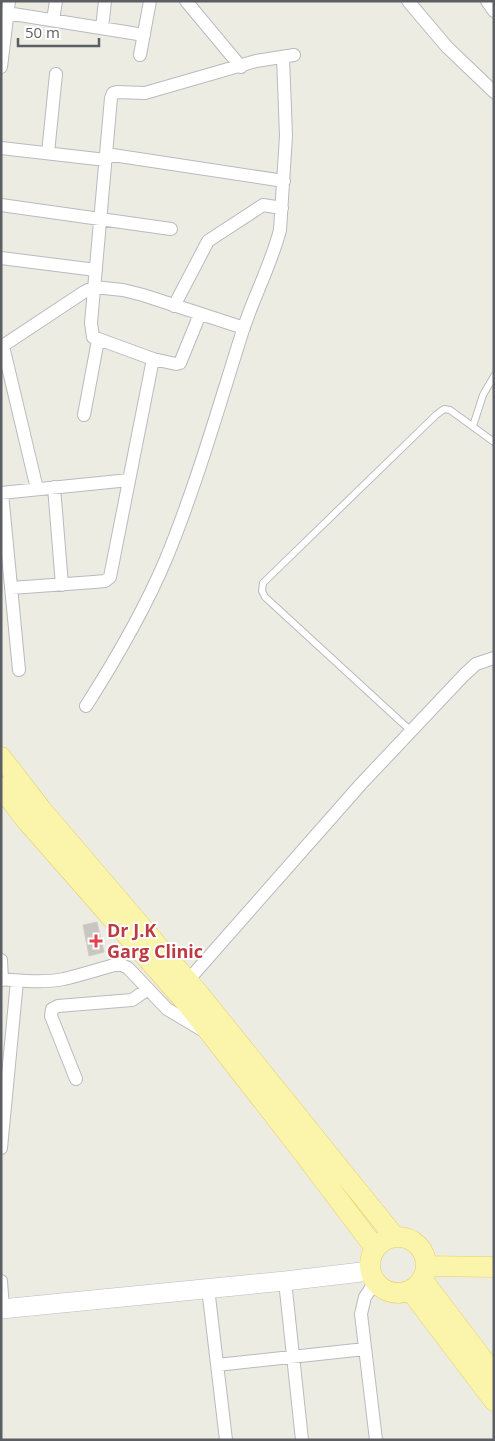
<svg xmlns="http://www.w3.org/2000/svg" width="495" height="1441" font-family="'Open Sans',sans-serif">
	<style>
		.building { fill: #c8c6c0; stroke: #d1cec2 }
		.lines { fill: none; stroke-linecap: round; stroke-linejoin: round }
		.service-casing { stroke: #b8babf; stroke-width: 8 }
		.minor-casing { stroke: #b8babf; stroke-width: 14 }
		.secondary-casing { stroke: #b9bbc1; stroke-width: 20 }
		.primary-casing { stroke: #e9cf61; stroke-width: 21 }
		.service { stroke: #fff; stroke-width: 6 }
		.minor { stroke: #fff; stroke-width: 12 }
		.secondary { stroke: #fff; stroke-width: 19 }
		.primary { stroke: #faf5ab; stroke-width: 20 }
		.health-dot { fill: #e0444e; stroke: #fff; stroke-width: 2 }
		.labels { text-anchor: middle; stroke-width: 4; stroke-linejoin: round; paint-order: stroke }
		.health-label { font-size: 18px; font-weight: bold; fill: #be3a42; stroke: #fff; text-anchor: start }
	</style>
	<rect width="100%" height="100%" fill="#edece3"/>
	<path class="building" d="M97 922 104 952 89 956 83 925Z"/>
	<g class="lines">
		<defs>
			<path id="service" d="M473 426 483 395 494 376
				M411 731 265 597 262 591 263 583 436 415 444 409 450 410 494 442"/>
			<path id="minor" d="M186 1 241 67
				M408 1 447 47 494 92
				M487 1 494 11
				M7 13 144 35
				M53 20 56 1
				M102 28 105 1
				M140 55 150 1
				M1 67 9 1
				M1 148 106 160
				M48 153 56 74
				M106 154 284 181
				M1 205 171 229
				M1 258 96 270
				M174 306 208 241 263 205 282 208
				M200 314 180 363 176 364 153 359 93 337 91 323 111 98 113 93 117 92 145 93 256 61 294 55
				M3 346 37 489
				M1 347 84 292 94 287 123 290 143 295 244 328
				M84 415 98 340
				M54 487 62 585
				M1 493 129 480
				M2 493 19 670
				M11 588 94 582 105 581 110 577 153 359
				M86 706C116 659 144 611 166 559 196 486 218 409 242 333 253 298 271 265 280 230L286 136 283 57
				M1 960 2 980
				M1 979C22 981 44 983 64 979 81 975 97 970 114 965H122L128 968 167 1009 204 1031
				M184 985 361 784 464 675 476 664 494 658
				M76 1079 51 1016 52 1009 58 1006 132 1000 148 989
				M1 1148 17 981
				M1 1281 3 1309
				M285 1281 302 1440
				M375 1282 365 1297 361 1314 376 1440
				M208 1288 226 1440
				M217 1365 365 1349"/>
			<path id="secondary" d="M1 1309 285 1281 370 1271"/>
			<path id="primary" d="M1 757 41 809 199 994 395 1237
				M1 787 25 819 189 1006 298 1146 375 1248
				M370 1265a28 28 0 1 1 56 0a28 28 0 1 1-56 0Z
				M426 1266 494 1267
				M422 1279 494 1374
				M410 1290 494 1401"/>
		</defs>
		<use href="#service" class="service-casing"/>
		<use href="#minor" class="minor-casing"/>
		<use href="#secondary" class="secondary-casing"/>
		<use href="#primary" class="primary-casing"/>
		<use href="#service" class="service"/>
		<use href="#minor" class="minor"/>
		<use href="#secondary" class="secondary"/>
		<use href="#primary" class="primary"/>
	</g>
	<path class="health-dot" d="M93.5 933.5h5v5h5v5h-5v5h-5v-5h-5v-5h5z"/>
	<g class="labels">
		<g class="health-label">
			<text x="107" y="937">Dr J.K<tspan x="107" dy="21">Garg Clinic</tspan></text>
		</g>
	</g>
	<rect width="495" height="1441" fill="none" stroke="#5b5e63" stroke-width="5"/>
	<path d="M18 38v8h81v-8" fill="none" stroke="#5b5e63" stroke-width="2.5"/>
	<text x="25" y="38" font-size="15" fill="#5b5e63" stroke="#ffffff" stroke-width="4" paint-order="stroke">50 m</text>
</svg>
